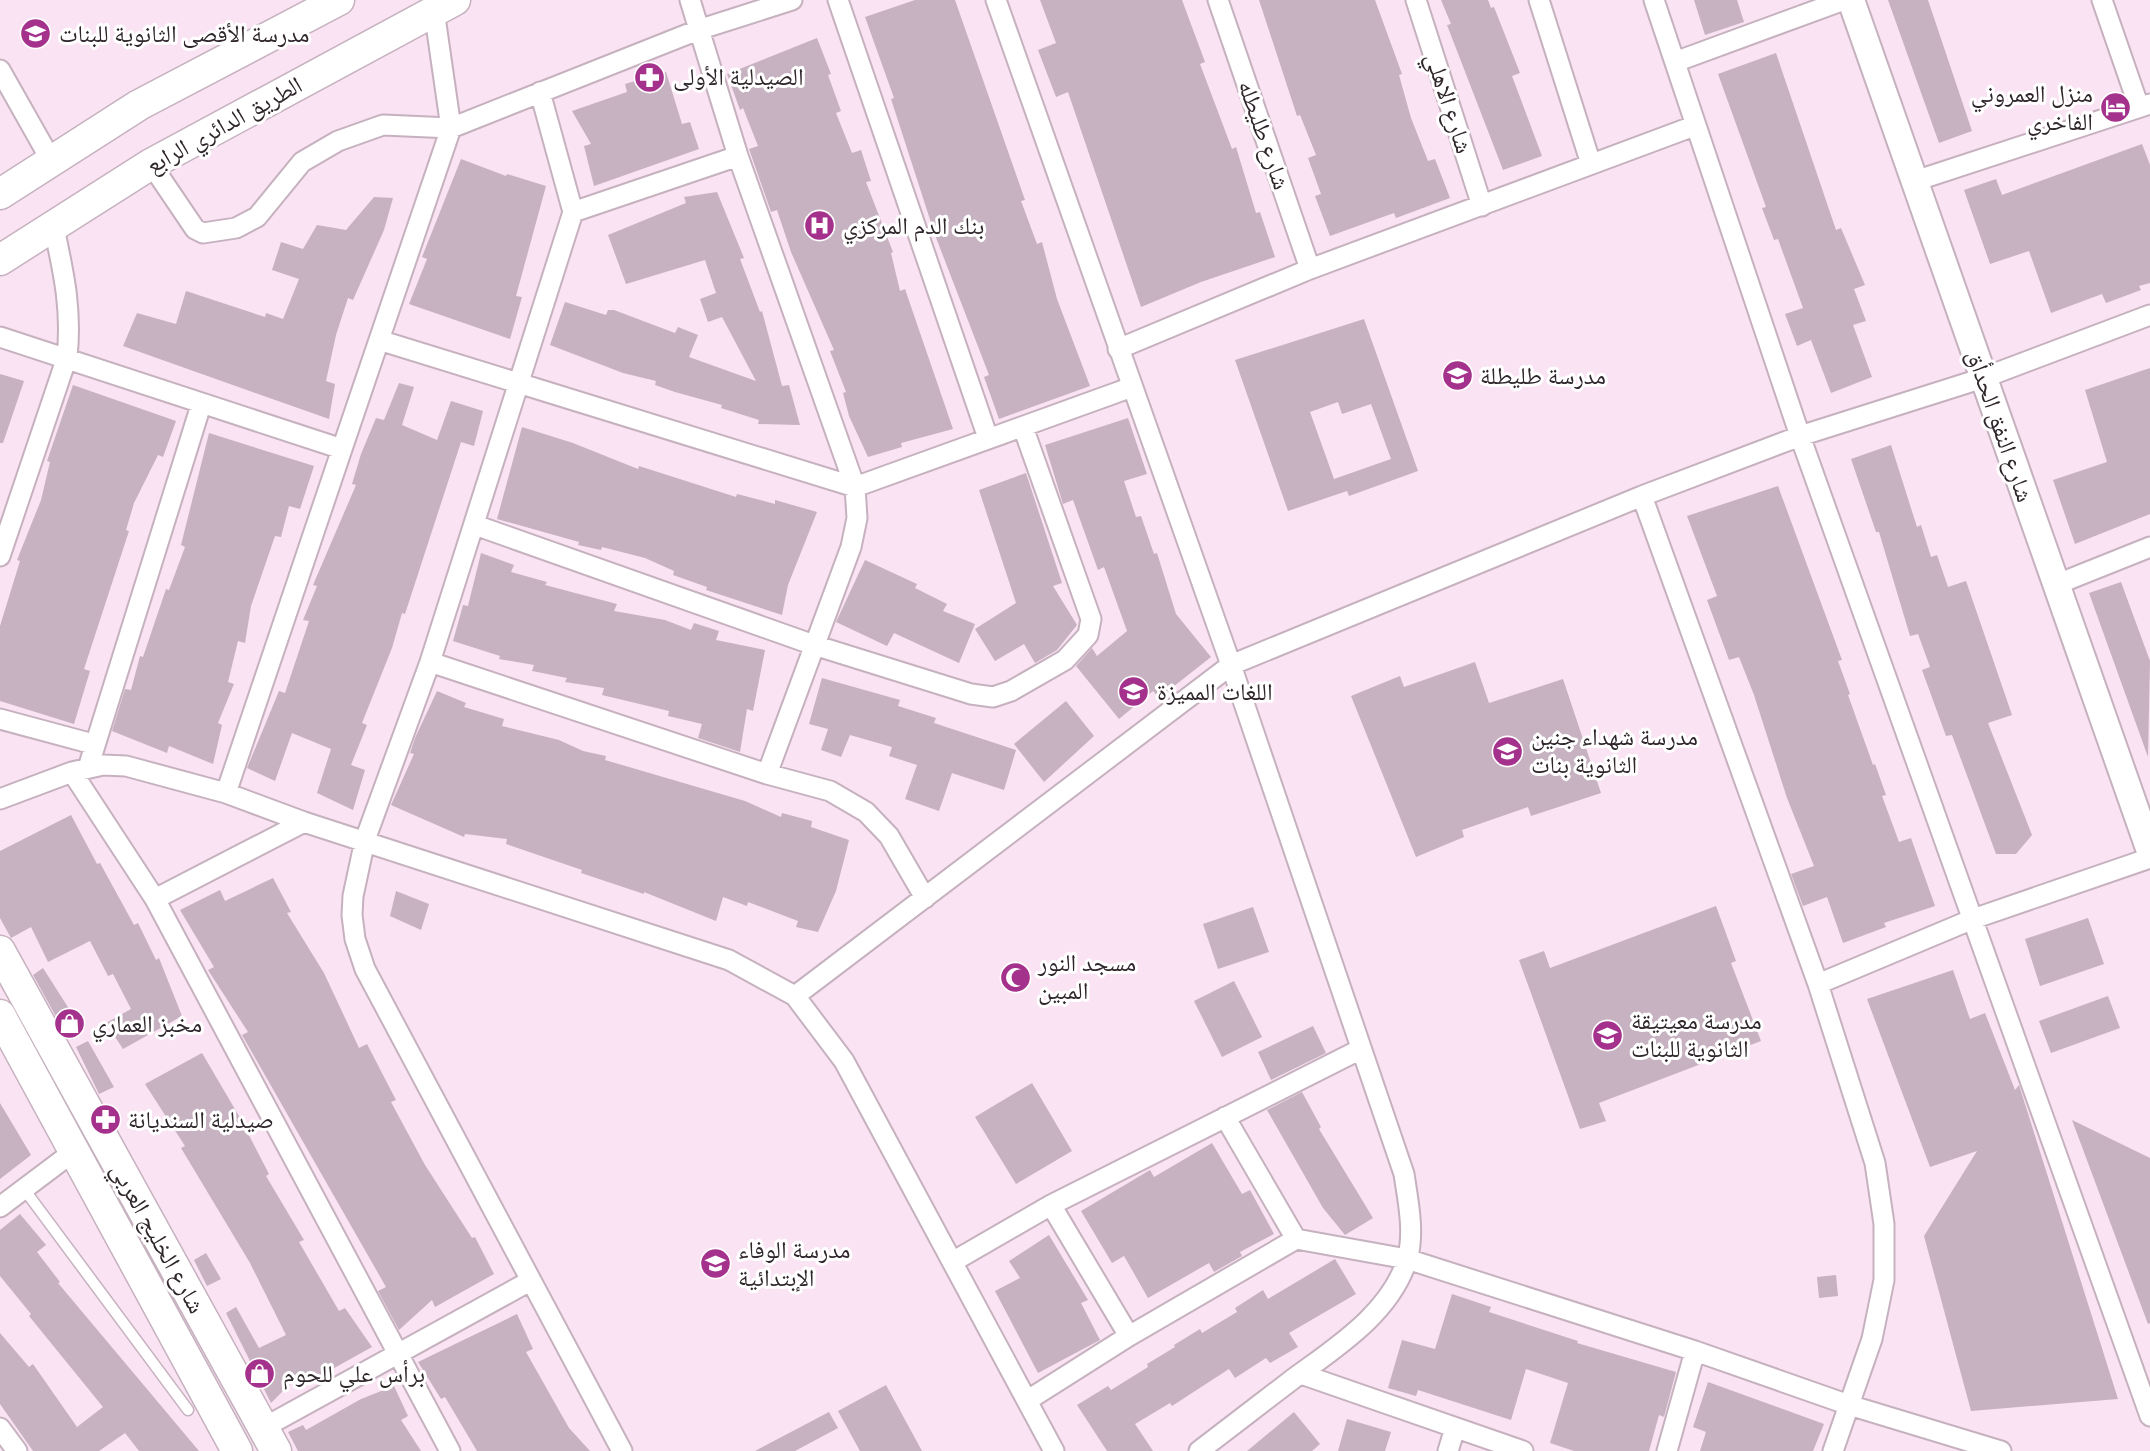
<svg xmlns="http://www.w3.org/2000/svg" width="2150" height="1451" font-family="'Fira Sans Condensed','Noto Naskh Arabic',sans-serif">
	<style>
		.building { fill: #c7b2c1; fill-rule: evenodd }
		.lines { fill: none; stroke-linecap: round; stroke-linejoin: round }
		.lane-casing { stroke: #c6b1bf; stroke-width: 13 }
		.street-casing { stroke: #c6b1bf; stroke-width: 23 }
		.secondary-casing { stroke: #c6b1bf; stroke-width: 30 }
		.primary-casing { stroke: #c6b1bf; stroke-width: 33 }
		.lane { stroke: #fff; stroke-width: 10 }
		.street { stroke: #fff; stroke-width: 19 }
		.secondary { stroke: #fff; stroke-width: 26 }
		.primary { stroke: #fff; stroke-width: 30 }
		.labels { text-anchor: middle; stroke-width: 6; stroke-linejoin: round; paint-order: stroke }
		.poi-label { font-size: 24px; fill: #2e262b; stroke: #fff; text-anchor: start }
		.street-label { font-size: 24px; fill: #2e262b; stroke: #fff }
	</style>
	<rect width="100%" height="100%" fill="#fae3f3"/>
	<path class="building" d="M915 0H955L1025 200 1021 201 1037 244 1042 242 1057 299 1090 386 999 419 984 377 989 375 935 235 891 99 894 98 865 17Z
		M1040 0H1182L1205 62 1200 64 1232 149 1236 147 1256 213 1260 212 1275 257 1201 282 1141 307 1068 92 1056 97 1038 50 1056 43Z
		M1259 0H1375L1402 74 1399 75 1411 118 1428 161 1435 159 1450 198 1396 218 1394 213 1330 236 1315 196 1321 194 1308 158 1316 155 1300 115 1297 116Z
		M1441 0H1488L1491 8 1494 7 1520 73 1512 76 1542 156 1503 170 1447 25 1451 24Z
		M1694 0H1737L1744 22 1705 35Z
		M1888 0H1928L1972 131 1939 143Z
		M817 38 831 74 828 75 841 111 836 113 852 153 861 150 871 181 866 182 893 252 891 253 900 291 905 289 953 429 901 443 902 447 868 457 849 416 843 393 846 392 830 351 834 350 791 252 777 210 771 212 749 149 758 146 743 108 740 110 727 74Z
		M1776 53 1836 230 1841 228 1865 285 1854 289 1866 321 1853 325 1872 377 1831 393 1811 340 1797 346 1785 314 1803 308 1778 239 1774 240 1762 208 1766 207 1718 74Z
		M666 72 682 124 690 122 699 149 594 186 584 146 591 144 572 111 627 92 625 84Z
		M2142 144 2150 165V283L2139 286 2141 290 2106 303 2102 294 2051 313 2029 251 1990 264 1964 190 1996 179 2002 195Z
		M461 159 506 176 507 174 546 186 516 296 522 297 510 339 409 304 427 259 422 257Z
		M717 192 744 258 740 259 760 312 762 311 782 386 789 385 800 425 758 424 759 420 721 408 722 405 675 392 655 385 656 381 623 373 550 345 565 302 606 315 608 310H614L675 333 678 327 698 335 689 357 756 381 722 317 708 322 700 299 716 293 705 260 626 284 608 235 686 203 684 197Z
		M374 197 393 198 384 230 353 300 348 298 336 335 326 381 335 384 329 419 123 346 137 313 176 324 186 291 265 317 266 313 283 319 299 279 272 270 281 242 303 249 317 225 346 230Z
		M1364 319 1418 471 1349 496 1347 491 1288 511 1235 360ZM1338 402 1342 414 1371 404 1391 459 1334 479 1310 412Z
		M2150 368V514L2075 544 2053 480 2107 462 2085 390Z
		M0 374 24 381 3 443H0Z
		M399 383 414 387 402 425 437 440 451 401 483 411 474 446 461 442 405 614 402 613 392 648 362 723 367 725 351 765 365 770 353 810 317 793 331 749 292 733 275 781 247 768 279 691 285 693 309 621 303 620 317 586 313 585 356 485 352 484 361 454 376 418 384 420Z
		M73 385 176 421 163 457 158 455 134 503 126 530 129 531 84 669 90 671 74 724 0 701V626L20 561 17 560 41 500 50 462 47 461Z
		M1128 418 1147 474 1124 481 1136 517 1141 516 1154 554 1157 553 1176 614 1211 657 1159 698 1153 691 1119 719 1076 666 1092 648 1097 656 1127 631 1104 567 1098 570 1073 500 1063 504 1045 445Z
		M522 427 573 443 638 469 639 466 736 497 737 494 775 504V500L817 512 788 585 782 615 706 590 707 587 673 575 674 571 645 558 602 547 601 550 578 545 579 542 497 519Z
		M209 433 314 466 300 509 289 506 281 537 275 536 251 606 245 643 238 641 228 682 234 684 218 723 222 725 213 764 169 746 167 753 112 731 125 689 131 690 140 656 143 657 166 589 169 590 185 547 181 545Z
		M1891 445 1917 527 1921 525 1931 557 1937 555 1948 587 1966 581 2012 715 1988 723 2032 835 2016 854H1996L1952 735 1946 736 1922 670 1930 667 1918 634 1910 636 1879 532H1876L1851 459Z
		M1026 473 1062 583 1053 586 1077 625 1057 650 1035 663 1024 644 995 661 975 629 1016 603 979 490Z
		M1778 486 1842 660 1838 661 1850 694 1848 695 1873 765 1875 764 1886 795 1882 796 1899 842 1911 838 1935 906 1884 923 1886 927 1843 943 1827 897 1803 906 1791 874 1814 866 1787 798 1754 695 1739 657 1729 660 1707 600 1717 596 1687 516Z
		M481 553 514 565 511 572 547 582 545 585 617 604 614 611 665 620 691 630 694 623 719 631 716 640 765 650 753 711 747 709 740 752 698 738 702 724 668 716 669 711 602 695 604 688 565 682 567 678 532 671 534 665 499 659 500 656 453 641 463 605 468 606Z
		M865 560 917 584 915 588 947 604 943 611 975 624 959 663 894 633 887 646 836 622Z
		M2121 582 2150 661 2148 757 2089 593Z
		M1475 662 1489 703 1563 679 1601 793 1531 816 1528 807 1462 830 1464 837 1416 857 1351 696 1400 676 1404 687Z
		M822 678 900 700 898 706 936 718 934 723 1016 750 1004 790 952 773 939 811 905 799 917 765 889 756 892 747 850 735 841 757 821 750 828 729 809 724Z
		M437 691 466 703 464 707 504 719 502 726 559 740 583 751 606 756 605 760 745 801 781 817 782 813 812 821 811 827 849 840 836 891 818 932 796 927 798 921 748 902 747 906 723 897 716 921 644 892V894L581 873 582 870 506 844 507 839 465 834 464 837 391 805 414 754 410 753 415 738Z
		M1066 701 1094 736 1044 782 1014 744Z
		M71 815 97 864 100 863 134 925 138 923 156 960 159 958 182 1016 123 1049 106 1023 131 1009 113 974 108 976 90 941 48 962 31 927 11 938 0 918V851Z
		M273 878 291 912 287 913 324 973 359 1048 367 1044 396 1100 391 1102 425 1165 472 1238 475 1237 494 1274 435 1307 432 1300 399 1330 378 1291 386 1287 242 1035 248 1032 208 970 214 967 180 910 220 890 225 901Z
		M396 891 429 904 421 930 390 916Z
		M1716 906 1736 961 1731 963 1761 1041 1599 1103 1606 1121 1580 1129 1519 960 1544 951 1550 968Z
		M1253 907 1269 952 1218 969 1203 924Z
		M2088 918 2104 964 2040 986 2025 939Z
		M43 968 80 1026 64 1031 33 975Z
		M1953 970 1970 1019 1985 1013 2015 1090 2019 1085 2118 1399 1971 1411 1924 1236 1977 1151 1930 1167 1867 999Z
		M1234 981 1262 1037 1222 1057 1194 1001Z
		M2108 996 2120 1028 2051 1053 2039 1021Z
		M1313 1026 1326 1053 1271 1080 1258 1052Z
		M88 1041 114 1087 99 1094 76 1047Z
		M202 1053 239 1116 269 1174 266 1176 304 1240 299 1242 339 1311 345 1308 372 1347 309 1382 303 1371 271 1403 226 1313 236 1307 259 1348 286 1335 250 1263 181 1148 185 1146 145 1084Z
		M1032 1083 1072 1151 1016 1184 975 1117Z
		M1302 1092 1321 1127 1319 1129 1373 1218 1345 1235 1323 1208 1267 1110Z
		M0 1103 31 1155 0 1179Z
		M2072 1120 2150 1158V1323L2148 1324Z
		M1212 1143 1242 1194 1250 1190 1274 1234 1240 1252 1242 1256 1214 1272 1209 1263 1148 1298 1124 1256 1112 1263 1081 1211 1150 1170 1154 1177Z
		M20 1214 46 1245 37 1252 60 1282 58 1283 199 1451H139L125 1433 99 1451H33L0 1404V1333L29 1367 33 1364 77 1427 103 1407 29 1316 31 1314 0 1276V1230Z
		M1049 1235 1088 1300 1081 1303 1100 1340 1038 1373 995 1291 1020 1278 1009 1261Z
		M206 1253 221 1279 207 1286 194 1260Z
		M1335 1259 1356 1294 1289 1333 1298 1347 1270 1363 1266 1358 1235 1378 1229 1369 1172 1406 1170 1403 1135 1424 1153 1451H1107L1077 1405 1108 1386 1111 1390 1148 1367 1147 1364 1175 1347 1174 1345 1200 1329 1202 1333 1237 1312 1235 1308 1263 1290 1268 1299Z
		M1836 1275 1838 1296 1819 1298 1817 1277Z
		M1452 1294 1491 1307 1489 1312 1578 1341 1577 1343 1676 1372 1664 1417 1659 1415 1649 1451H1574L1550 1443 1568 1383 1526 1369 1511 1420 1418 1390 1416 1396 1388 1388 1402 1340 1435 1349Z
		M517 1314 533 1349 526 1352 569 1428 590 1451H477L445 1397 441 1399 418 1362Z
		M1708 1382 1824 1424 1813 1451H1700L1706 1432 1693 1427Z
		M886 1385 922 1451H860L838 1411Z
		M394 1386 408 1416 401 1420 421 1451H298L288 1432 303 1425 306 1430 361 1399Z
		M829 1412 838 1428 795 1451H755Z
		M1294 1412 1320 1444 1312 1451H1247Z
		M1347 1419 1391 1432 1385 1451H1338Z"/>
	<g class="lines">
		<defs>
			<path id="lane" d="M24 1189 188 1410"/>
			<path id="street" d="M690 0 738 156 855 487 857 518 851 547 767 774
				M838 0 988 438
				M996 0 1231 665 1404 1174C1408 1201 1415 1233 1407 1260 1390 1314 1335 1348 1293 1379 1262 1403 1230 1427 1199 1451
				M1218 0 1310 269
				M1416 0 1482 206
				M1539 0 1591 164
				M1654 0 1800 436 2150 1416
				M2102 0 2139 107
				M1675 62 1844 0
				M0 70 52 162
				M540 92 573 212 430 662 365 840 353 896 352 915 355 939 365 969 622 1451
				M151 164 195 229 203 233 236 228 257 217 302 162 338 141 383 125 451 128 698 30 792 0
				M1915 181 2150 104
				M573 212 738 156
				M0 337 342 449 226 793
				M382 341 855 487 1132 387
				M1118 349 1310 269 1694 126
				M342 449 451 128 434 10
				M1642 496 1818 984 1875 1163 1884 1224V1280L1872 1339 1833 1451
				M475 525 814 645 971 694 993 697 1011 691 1065 660 1088 635 1091 619 1023 427
				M0 556 67 357C72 310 64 274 54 228
				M2055 585 2150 547
				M430 662 767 774 830 791 866 812 889 836 925 898
				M0 719 93 744
				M88 768 201 405
				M72 772 155 899 450 1451
				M0 799 72 772 103 765 126 766 226 793 304 822 729 960 795 996 844 1061 1054 1451
				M155 899 304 822
				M1818 984 1973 919 2150 858
				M795 996 1231 665 1642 496 1800 436 1983 378 2150 315
				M1051 1205 1129 1336
				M0 1207 73 1152
				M1296 1239 1407 1259 1695 1351 1849 1405 2001 1451
				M954 1261 1051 1205 1361 1049
				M1301 1374 1523 1451
				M1028 1400 1129 1336 1296 1239 1225 1117
				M0 1428 17 1451
				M263 1428 530 1281
				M1448 1451 1455 1428
				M1667 1451 1695 1351"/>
			<path id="secondary" d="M1851 0 2150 851"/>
			<path id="primary" d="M0 194 139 105 339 0
				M0 260 151 164 455 0
				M0 951 276 1451
				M0 1015 237 1451"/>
		</defs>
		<use href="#lane" class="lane-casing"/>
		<use href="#street" class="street-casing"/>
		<use href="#secondary" class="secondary-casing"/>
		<use href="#primary" class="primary-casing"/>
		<use href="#lane" class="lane"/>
		<use href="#street" class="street"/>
		<use href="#secondary" class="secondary"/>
		<use href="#primary" class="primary"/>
	</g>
	<defs>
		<symbol id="school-disc" viewBox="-11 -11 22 22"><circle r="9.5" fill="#a4328d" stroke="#fff"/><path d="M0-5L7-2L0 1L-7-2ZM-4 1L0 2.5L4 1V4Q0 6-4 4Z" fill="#fff"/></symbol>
		<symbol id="pharmacy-disc" viewBox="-11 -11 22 22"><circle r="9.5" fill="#a4328d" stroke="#fff"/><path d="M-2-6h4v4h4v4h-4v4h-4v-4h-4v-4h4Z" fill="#fff"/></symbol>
		<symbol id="hotel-disc" viewBox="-11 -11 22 22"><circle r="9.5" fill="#a4328d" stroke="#fff"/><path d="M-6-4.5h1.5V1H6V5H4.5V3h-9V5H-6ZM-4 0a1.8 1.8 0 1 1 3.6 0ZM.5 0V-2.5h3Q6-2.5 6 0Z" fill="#fff"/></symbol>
		<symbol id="hospital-disc" viewBox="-11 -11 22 22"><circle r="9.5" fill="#a4328d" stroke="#fff"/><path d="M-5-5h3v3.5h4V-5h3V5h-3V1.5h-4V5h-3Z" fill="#fff"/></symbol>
		<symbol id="mosque-disc" viewBox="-11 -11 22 22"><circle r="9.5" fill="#a4328d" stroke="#fff"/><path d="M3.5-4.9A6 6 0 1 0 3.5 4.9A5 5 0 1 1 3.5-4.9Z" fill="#fff"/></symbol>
		<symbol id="shop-disc" viewBox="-11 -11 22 22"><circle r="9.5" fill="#a4328d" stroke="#fff"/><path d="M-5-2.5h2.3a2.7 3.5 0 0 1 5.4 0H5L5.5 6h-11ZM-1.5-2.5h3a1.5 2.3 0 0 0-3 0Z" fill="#fff"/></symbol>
	</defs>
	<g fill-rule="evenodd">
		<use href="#school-disc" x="18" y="16" width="35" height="35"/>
		<use href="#pharmacy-disc" x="632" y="60" width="35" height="35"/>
		<use href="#hotel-disc" x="2098" y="90" width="35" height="35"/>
		<use href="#hospital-disc" x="802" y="208" width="35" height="35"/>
		<use href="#school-disc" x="1440" y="358" width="35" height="35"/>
		<use href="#school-disc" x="1116" y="674" width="35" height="35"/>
		<use href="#school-disc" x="1490" y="734" width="35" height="35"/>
		<use href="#mosque-disc" x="998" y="960" width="35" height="35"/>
		<use href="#shop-disc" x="52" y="1006" width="35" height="35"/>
		<use href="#school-disc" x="1590" y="1018" width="35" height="35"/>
		<use href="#pharmacy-disc" x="88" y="1102" width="35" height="35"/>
		<use href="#school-disc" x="698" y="1246" width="35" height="35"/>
		<use href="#shop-disc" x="242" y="1356" width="35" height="35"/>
	</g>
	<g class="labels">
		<g class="poi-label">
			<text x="59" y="42">مدرسة الأقصى الثانوية للبنات</text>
			<text x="673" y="85">الصيدلية الأولى</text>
			<text x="2093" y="102" text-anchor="end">منزل العمروني<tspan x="2093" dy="28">الفاخري</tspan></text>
			<text x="843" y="234">بنك الدم المركزي</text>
			<text x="1480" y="384">مدرسة طليطلة</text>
			<text x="1157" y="700">اللغات المميزة</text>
			<text x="1531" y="745">مدرسة شهداء جنين<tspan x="1531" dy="28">الثانوية بنات</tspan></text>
			<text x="1038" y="971">مسجد النور<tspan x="1038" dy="28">المبين</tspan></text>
			<text x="1631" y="1029">مدرسة معيتيقة<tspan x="1631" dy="28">الثانوية للبنات</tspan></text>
			<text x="92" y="1032">مخبز العماري</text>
			<text x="128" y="1128">صيدلية السنديانة</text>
			<text x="738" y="1258">مدرسة الوفاء<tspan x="738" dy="28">الإبتدائية</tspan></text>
			<text x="283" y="1382">برأس علي للحوم</text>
		</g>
		<g class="street-label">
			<text transform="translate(1449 103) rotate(72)" y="8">شارع الاهلي</text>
			<text transform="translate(224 125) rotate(-29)" y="8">الطريق الدائري الرابع</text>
			<text transform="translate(1264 135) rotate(71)" y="8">شارع طليطله</text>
			<text transform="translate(2000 426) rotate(71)" y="8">شارع النفق الحدأق</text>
			<text transform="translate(158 1238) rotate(61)" y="8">شارع الخليج العربي</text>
		</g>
	</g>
</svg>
